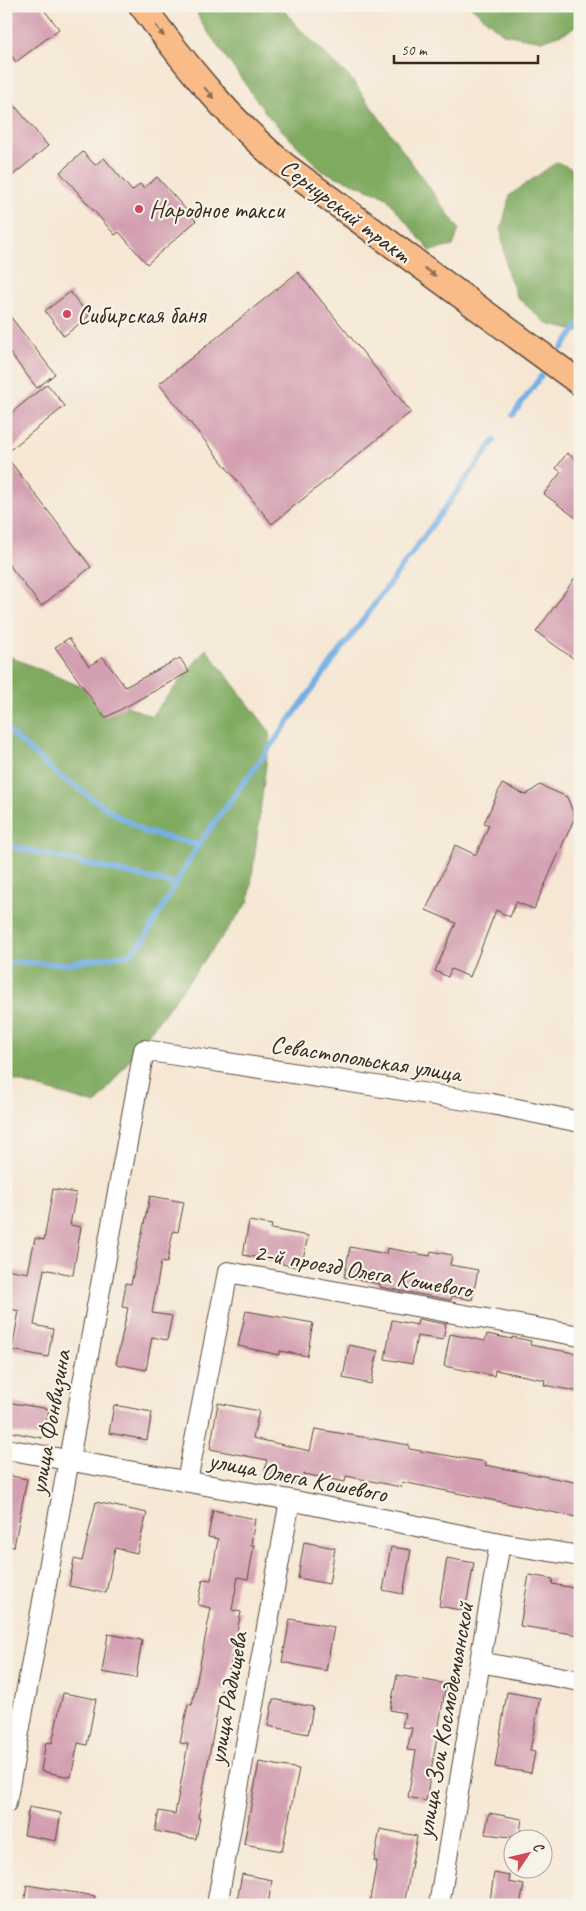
<svg xmlns="http://www.w3.org/2000/svg" width="586" height="1911" font-family="Caveat,sans-serif">
	<style>
		.forest { fill: #7faa61; stroke: #5d6a40 }
		.lines { fill: none; stroke-linecap: round; stroke-linejoin: round }
		.stream { stroke: #73afe4; stroke-width: 5.5 }
		.building { fill: #d39eb0 }
		.minor-casing { stroke: #574639; stroke-width: 22 }
		.major-casing { stroke: #574639; stroke-width: 28 }
		.minor { stroke: #fff; stroke-width: 20 }
		.major { stroke: #f9bc89; stroke-width: 25 }
		.oneway { fill: #906c4e }
		.poi-dot { fill: #d1495b; stroke: #f7f3e8; stroke-width: 2 }
		.labels { text-anchor: middle; stroke-width: 4.5; stroke-linejoin: round; paint-order: stroke }
		.poi-label { font-size: 25px; fill: #3b2a1e; stroke: #f7f3e8; text-anchor: start }
		.street-label { font-size: 25px; fill: #3b2a1e; stroke: #f7f3e8 }
	</style>
	<rect width="100%" height="100%" fill="#f7f3e8"/>
	<filter id="ink" filterUnits="userSpaceOnUse"><feTurbulence type="fractalNoise" baseFrequency=".02" numOctaves="2"/><feDisplacementMap in="SourceGraphic" scale="10" xChannelSelector="R" yChannelSelector="G"/><feConvolveMatrix kernelMatrix="1 2 1 2 8 2 1 2 1" color-interpolation-filters="sRGB"/></filter>
	<filter id="wash" filterUnits="userSpaceOnUse"><feTurbulence type="fractalNoise" baseFrequency=".0096" numOctaves="4" result="noise"/><feDisplacementMap in="SourceGraphic" scale="20" xChannelSelector="R" yChannelSelector="G"/><feGaussianBlur stdDeviation="1.12" result="paint"/><feColorMatrix in="noise" values="0 0 0 0 0 0 0 0 0 0 0 0 0 0 0 0 0 1.4 0 .05"/><feComposite in="paint" operator="in"/></filter>
	<g filter="url(#wash)">
		<rect width="100%" height="100%" fill="#f6e7d4"/>
		<path class="forest" d="M195 6H280L298 27 352 80 459 229 453 246 430 251 385 196 322 171 268 116 200 21Z
			M470 6H580V22L567 32 542 41 503 34Z
			M557 162 572 169 580 186V332L547 324 517 297 507 270 501 230 510 195Z
			M206 649 270 732 249 901 96 1104 6 1078V655L151 716Z"/>
		<g class="lines">
			<path class="stream" d="M562 348 580 324
				M513 415 541 376
				M6 729 57 774 112 812 145 832 198 845
				M6 845 174 884
				M128 956 143 941 198 845 494 441
				M6 962 64 964 130 954"/>
		</g>
		<g id="blocks">
			<path class="building" d="M6 6H41L59 29 16 62 6 49Z
				M6 95 48 146 6 181Z
				M83 152 95 165 104 158 132 191 140 184 144 188 157 177 196 221 147 264 119 232 115 235 60 172Z
				M298 272 411 412 272 524 159 384Z
				M70 292 89 316 64 336 45 311Z
				M6 311 55 374 37 388 6 348Z
				M47 384 65 406 6 453V417Z
				M567 453 580 463V521L544 494 561 472 556 468Z
				M6 456 91 567 41 606 6 561Z
				M580 571V663L536 632Z
				M69 638 89 666 103 657 125 687 180 658 189 672 105 718 55 647Z
				M502 784 526 795 540 785 567 797 575 817 534 909 516 902 510 917 496 910 470 977 451 969 448 977 435 971 456 923 426 910 455 845 476 855 489 825 484 823Z
				M53 1189 76 1193 70 1225 81 1227 73 1275 44 1269 34 1325 53 1329 48 1357 12 1350 19 1311 6 1308V1269L28 1273 35 1238 44 1240Z
				M150 1196 184 1202 178 1232 173 1231 167 1263 161 1262 152 1313 172 1316 167 1340 152 1337 146 1370 116 1364 128 1308 122 1307 126 1283 131 1284Z
				M249 1221 272 1225 271 1229 308 1236 301 1268 282 1264V1262L243 1255Z
				M350 1247 386 1254 387 1248 430 1256 431 1251 452 1255 450 1265 478 1270 472 1300 452 1296 451 1300 380 1287V1284L344 1277Z
				M246 1311 313 1323 307 1356 280 1351 279 1355 238 1346Z
				M418 1319 446 1324 443 1340 417 1336 412 1364 385 1359 392 1320 417 1325Z
				M450 1334 485 1341 487 1334 512 1339V1337L531 1341 530 1345 580 1354V1392L544 1385 545 1380 495 1370 494 1376 444 1366Z
				M349 1345 378 1351 371 1384 343 1378Z
				M6 1402 49 1409 42 1438 6 1431Z
				M218 1403 259 1411 253 1438 310 1451 315 1429 409 1445V1449L486 1462 485 1465 580 1483 576 1517 402 1482 401 1487 346 1476 345 1482 304 1474 302 1484 264 1475 267 1460 210 1449Z
				M114 1405 152 1412 147 1440 109 1433Z
				M6 1475 27 1479 14 1547 6 1546Z
				M96 1502 147 1513 137 1553 115 1548 106 1593 69 1586 74 1559 82 1561Z
				M213 1510 255 1519 251 1545H254L248 1579 238 1577 232 1610 241 1612 225 1691 221 1690 198 1818H200L196 1839 155 1831 159 1811 175 1814 188 1744 180 1743 188 1704 192 1705 211 1608 198 1605 203 1579 211 1580 218 1539 208 1537Z
				M304 1542 335 1548 329 1584 298 1578Z
				M391 1547 411 1550 403 1594 383 1590Z
				M447 1558 474 1563 465 1611 439 1606Z
				M529 1575 553 1579 552 1584 580 1589V1635L520 1626Z
				M290 1619 334 1627 326 1671 282 1662Z
				M108 1634 142 1640 136 1678 102 1672Z
				M397 1675 446 1684 426 1801 408 1797 416 1751 407 1750 412 1728 402 1727 405 1713 390 1710Z
				M507 1692 540 1698 530 1751 535 1752 531 1773 495 1767Z
				M63 1693 96 1699 87 1745 78 1743 71 1777 41 1771 46 1742 52 1743Z
				M273 1699 313 1707 308 1734 268 1726Z
				M259 1762 299 1769 282 1851 244 1844Z
				M29 1807 61 1813 56 1841 24 1835Z
				M489 1813 522 1819 519 1838 485 1834Z
				M380 1829 417 1836 404 1905H369L377 1861H374Z
				M494 1873 510 1876 509 1882 524 1885 520 1905 490 1901Z
				M242 1874 272 1880 268 1905 237 1900Z
				M27 1885 95 1896 94 1905H24Z"/>
		</g>
	</g>
	<g filter="url(#ink)">
		<use href="#blocks" fill-opacity="0" stroke="#574639" stroke-width="1"/>
		<g class="lines">
			<defs>
				<path id="minor" d="M6 1449 290 1500 500 1543 580 1556
					M187 1481 228 1272 580 1336
					M480 1662 580 1681
					M6 1803 144 1050 492 1104 580 1122
					M217 1905 290 1500
					M439 1905 500 1543"/>
				<path id="major" d="M142 6C186 65 227 117 284 165L580 383"/>
			</defs>
			<use href="#minor" class="minor-casing"/>
			<use href="#major" class="major-casing"/>
			<use href="#minor" class="minor"/>
			<use href="#major" class="major"/>
		</g>
		<defs><path id="oneway-solid" d="M-6-.8H1V-3.2L6.5 0L1 3.2V.8H-6Z" transform="scale(1.25)"/></defs>
		<g class="oneway">
			<use href="#oneway-solid" transform="translate(160 31) rotate(54)"/>
			<use href="#oneway-solid" transform="translate(209 93) rotate(50)"/>
			<use href="#oneway-solid" transform="translate(430 272) rotate(36)"/>
		</g>
	</g>
	<g class="poi-dot">
		<circle cx="139" cy="209" r="5"/>
		<circle cx="67" cy="314" r="5"/>
	</g>
	<g class="labels">
		<g class="poi-label">
			<text x="149" y="218">Народное такси</text>
			<text x="77" y="323">Сибирская баня</text>
		</g>
		<g class="street-label">
			<text transform="translate(346 210) rotate(37)" y="9">Сернурский тракт</text>
			<text transform="translate(366 1058) rotate(9)" y="9">Севастопольская улица</text>
			<text transform="translate(363 1270) rotate(10)" y="9">2-й проезд Олега Кошевого</text>
			<text transform="translate(49 1422) rotate(-80)" y="9">улица Фонвизина</text>
			<text transform="translate(298 1476) rotate(11)" y="9">улица Олега Кошевого</text>
			<text transform="translate(227 1698) rotate(-80)" y="9">улица Радищева</text>
			<text transform="translate(444 1720) rotate(-80)" y="9">улица Зои Космодемьянской</text>
		</g>
	</g>
	<rect width="586" height="1911" fill="none" stroke="#f7f3e8" stroke-width="25"/>
	<g transform="translate(528 1854) rotate(55)"><circle r="24" fill="#f7f3e8" stroke="#aca397"/>
	<path d="M0-4L9 19L0 12L-9 19Z" fill="#d1495b"/>
	<text y="-8" font-size="14" font-weight="bold" text-anchor="middle" fill="#3b2a1e">С</text>
	</g>
	<path d="M394 55v8h144v-8" fill="none" stroke="#3b2a1e" stroke-width="2.5"/>
	<text x="401" y="55" font-size="15" fill="#3b2a1e" stroke="#f7f3e8" stroke-width="4" paint-order="stroke">50 m</text>
</svg>
